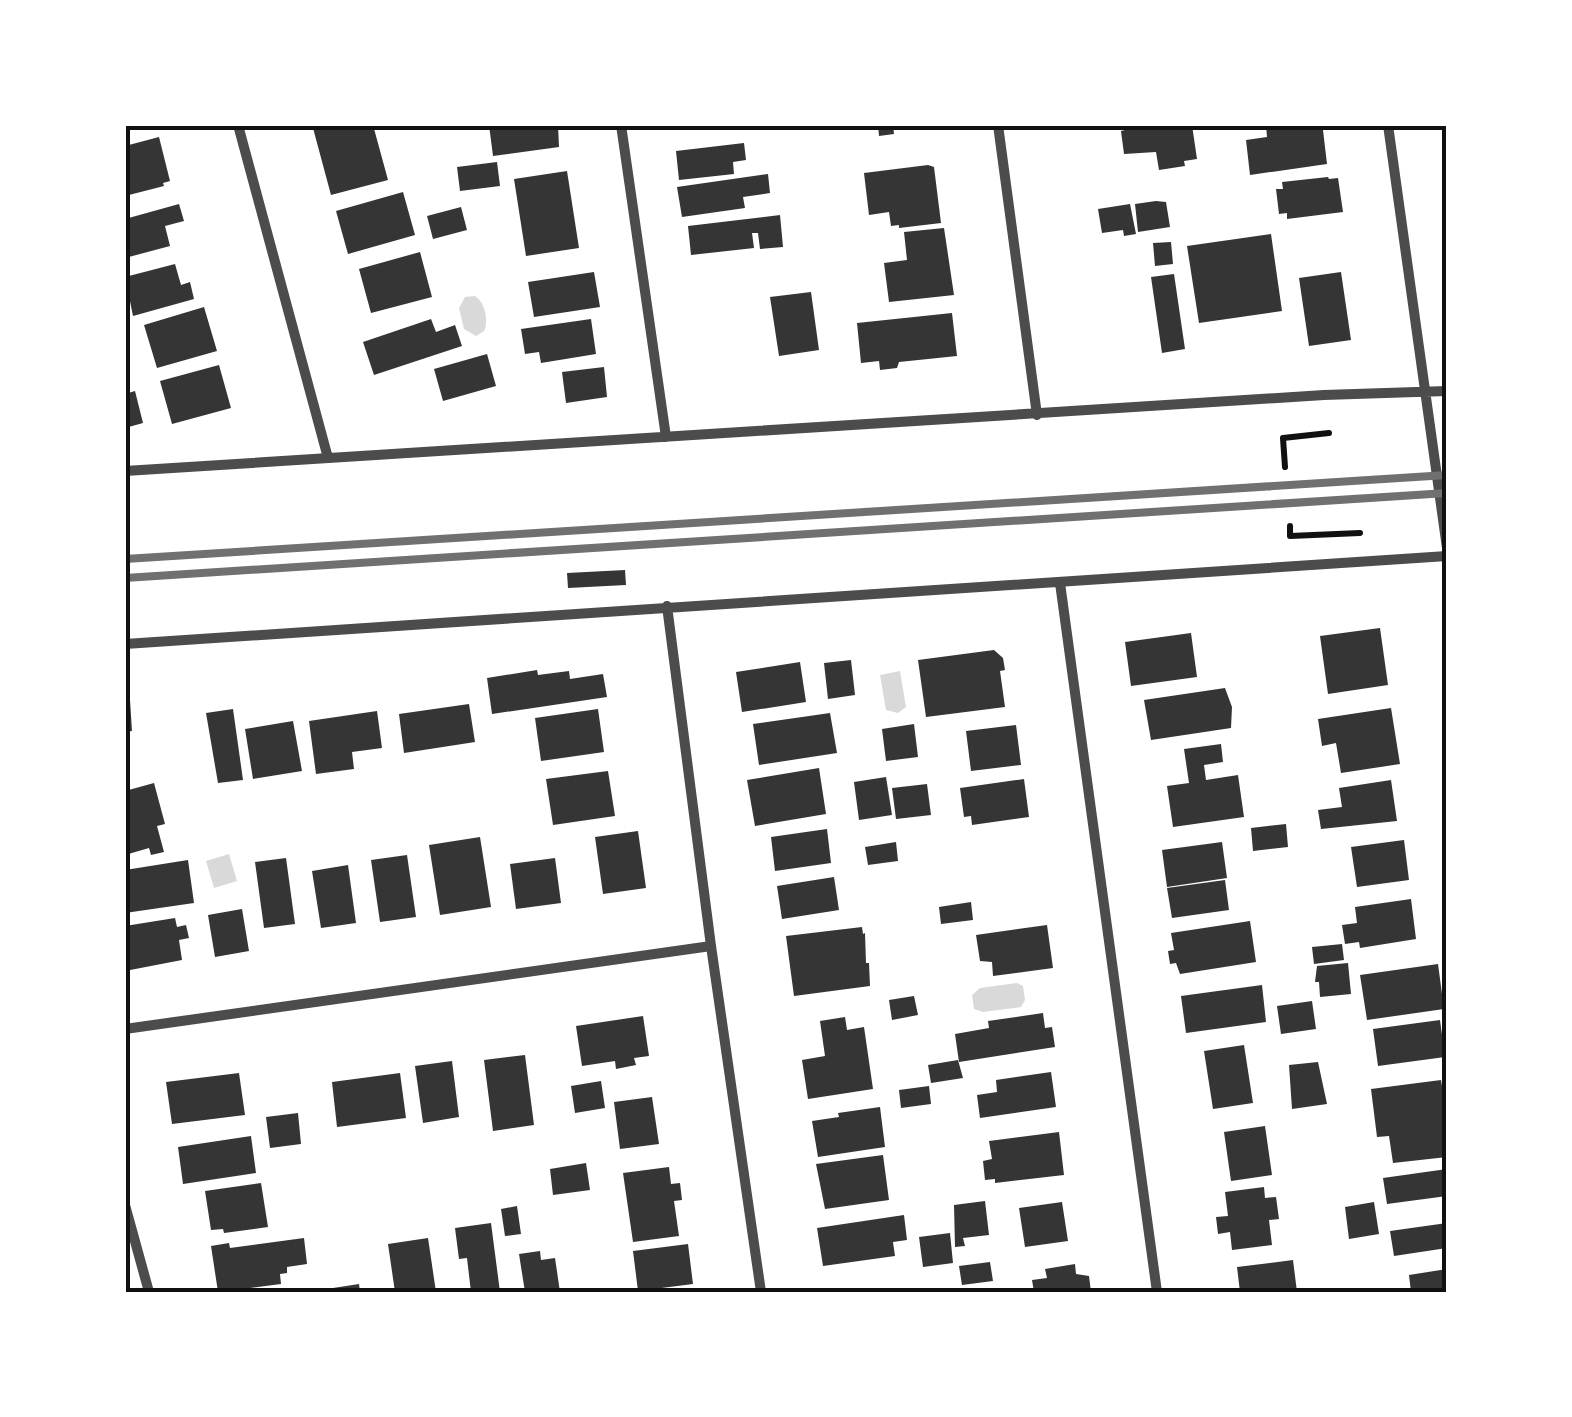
<svg xmlns="http://www.w3.org/2000/svg" width="1572" height="1417" font-family="'IBM Plex Serif',serif">
	<style>
		.water { fill: #d9d9d9 }
		.building { fill: #353535 }
		.lines { fill: none; stroke-linecap: round; stroke-linejoin: round }
		.path { stroke: #111; stroke-width: 6 }
		.minor { stroke: #4c4c4c; stroke-width: 10 }
		.rail { stroke: #707070; stroke-width: 8 }
		.neatline { fill: none; stroke: #111; stroke-width: 4 }
	</style>
	<rect width="100%" height="100%" fill="#fff"/>
	<path class="water" d="M475 296C485 302 489 321 484 331L476 336 464 329 459 308 465 297Z
		M900 671 906 707 898 713 886 710 880 675Z
		M229 854 237 881 214 888 206 861Z
		M1017 983 1023 986 1025 1000 1021 1007 983 1012 974 1009 972 995 980 988Z"/>
	<path class="building" d="M325 125H373L388 180 331 195 313 128Z
		M489 125H558L559 147 493 156Z
		M878 125H893L894 134 879 136Z
		M1145 125H1192L1197 159 1184 161 1185 166 1159 170 1156 152 1124 154 1121 131Z
		M1266 125H1336V129L1323 130 1327 164 1250 175 1246 140 1267 137Z
		M159 137 170 181 163 183 164 186 125 196V146Z
		M744 143 746 160 733 162 734 174 679 180 676 151Z
		M497 162 500 186 460 191 457 167Z
		M928 165 934 167 941 223 899 228V225L891 226 889 212 869 215 864 173Z
		M567 171 579 248 526 256 514 179Z
		M768 174 770 193 743 197 745 208 682 217 677 187Z
		M1328 177 1329 179 1338 178 1343 212 1287 219V213L1279 214 1276 189H1283L1282 182Z
		M403 192 415 235 348 254 336 211Z
		M1156 201 1166 202 1170 227 1138 232 1135 204Z
		M179 204 184 221 165 226 170 246 125 258V219Z
		M1130 204 1136 234 1124 236 1123 230 1102 233 1098 209Z
		M461 207 467 230 433 239 427 216Z
		M780 215 783 247 760 249 758 233H752L754 248 691 255 688 226Z
		M944 228 954 295 889 302 884 263 907 260 904 232Z
		M1271 234 1282 311 1199 323 1187 246Z
		M1171 242 1173 264 1155 266 1153 243Z
		M420 252 432 297 371 313 359 269Z
		M175 264 181 285 190 282 194 299 133 316 125 277Z
		M594 272 600 307 534 317 528 282Z
		M1341 272 1351 340 1309 346 1299 278Z
		M1174 274 1185 349 1162 353 1151 277Z
		M811 292 819 350 779 356 770 297Z
		M204 307 217 351 157 368 144 325Z
		M952 313 957 356 899 362 897 368 880 370 879 361 861 363 857 323Z
		M431 319 436 332 455 325 462 346 374 375 363 342Z
		M591 319 596 354 541 363 539 352 525 354 521 329Z
		M487 354 496 386 443 401 434 369Z
		M219 365 231 408 172 424 160 381Z
		M604 367 607 397 566 403 562 372Z
		M135 391 143 423 125 428V394Z
		M625 570 626 585 568 588 567 573Z
		M1380 628 1388 685 1328 694 1320 636Z
		M1191 633 1197 677 1131 686 1125 642Z
		M994 650 1003 658 1005 670 1000 671 1005 707 926 717 918 660Z
		M851 660 855 695 828 699 824 663Z
		M800 662 806 702 742 712 736 672Z
		M537 670 538 675 569 671 570 679 603 674 607 697 492 714 487 678Z
		M1225 688 1232 707 1231 728 1151 740 1144 700Z
		M125 700H130L132 731 125 732Z
		M469 704 475 742 404 753 399 714Z
		M1391 708 1400 764 1341 773 1336 743 1322 746 1318 719Z
		M233 709 243 780 218 783 206 713Z
		M598 709 604 752 541 761 535 718Z
		M377 711 382 748 352 752 354 769 316 774 309 721Z
		M830 713 837 753 759 765 753 724Z
		M293 721 302 771 253 779 245 729Z
		M914 724 918 757 886 761 882 729Z
		M1016 725 1021 765 971 771 966 731Z
		M1221 744 1223 762 1204 765 1206 780 1238 775 1244 817 1173 827 1167 786 1189 783 1184 749Z
		M819 768 826 814 755 826 747 780Z
		M608 771 615 816 553 825 546 779Z
		M886 777 892 815 859 820 854 782Z
		M1024 779 1029 817 972 825 971 816 964 817 960 788Z
		M1391 780 1397 821 1321 829 1318 810 1342 807 1339 788Z
		M154 783 165 824 157 826 164 852 151 855 149 848 125 855V791Z
		M927 784 931 815 896 819 892 788Z
		M1286 824 1288 847 1253 851 1251 828Z
		M827 829 831 863 775 871 771 837Z
		M638 831 646 888 603 894 595 837Z
		M480 837 491 907 440 915 429 845Z
		M1404 840 1409 880 1357 887 1351 847Z
		M896 842 898 861 868 865 865 847Z
		M1222 842 1227 878 1167 887 1162 850Z
		M407 855 416 917 380 922 371 860Z
		M286 858 295 924 264 928 255 862Z
		M555 858 561 903 516 909 510 864Z
		M188 860 194 903 125 913V870Z
		M348 865 356 923 321 928 312 871Z
		M834 877 839 910 782 919 777 886Z
		M1225 880 1229 910 1172 918 1167 888Z
		M1411 899 1416 939 1360 948 1359 942 1345 944 1342 925 1357 923 1355 907Z
		M971 902 973 920 941 924 939 907Z
		M242 909 249 951 215 957 208 915Z
		M175 918 177 927 186 925 189 938 179 940 182 960 125 971V926Z
		M1250 921 1256 962 1180 974 1176 963 1170 964 1168 951 1174 950 1171 933Z
		M1047 925 1053 968 993 976 992 962 980 961 976 935Z
		M862 927 863 934 865 933 866 963H869L870 986 794 996 786 936Z
		M1342 944 1344 960 1314 964 1312 947Z
		M1348 963 1351 994 1320 997 1319 982H1315L1317 966Z
		M1438 964 1444 1009 1367 1020 1360 975Z
		M1262 985 1266 1022 1186 1033 1181 996Z
		M914 996 918 1015 892 1020 889 1000Z
		M1312 1001 1316 1029 1281 1034 1277 1006Z
		M1043 1013 1045 1028 1052 1027 1055 1047 959 1062 955 1034 989 1028 988 1021Z
		M643 1016 649 1056 634 1058 636 1065 616 1069 615 1061 582 1066 576 1026Z
		M845 1017 847 1030 864 1027 873 1089 808 1099 802 1060 825 1056 820 1021Z
		M1440 1020 1445 1057 1378 1066 1373 1029Z
		M1244 1045 1253 1103 1213 1109 1204 1051Z
		M525 1055 534 1125 493 1131 484 1060Z
		M958 1060 963 1078 931 1083 928 1065Z
		M452 1061 459 1117 423 1123 415 1066Z
		M1318 1062 1327 1104 1292 1109 1289 1065Z
		M1051 1072 1056 1107 980 1118 977 1095 997 1092 996 1080Z
		M239 1073 245 1115 172 1124 166 1082Z
		M400 1073 406 1118 337 1127 332 1082Z
		M1441 1080 1447 1116V1157L1393 1163 1389 1136 1377 1137 1371 1089Z
		M601 1081 605 1108 575 1113 571 1086Z
		M929 1086 931 1104 901 1108 899 1090Z
		M652 1097 659 1144 620 1149 614 1102Z
		M880 1107 885 1147 818 1157 812 1121 839 1117 838 1113Z
		M298 1113 301 1144 270 1148 266 1117Z
		M1265 1126 1272 1175 1231 1181 1224 1132Z
		M1059 1132 1064 1175 995 1183V1179L985 1180 983 1161 992 1159 989 1141Z
		M251 1136 256 1173 183 1184 178 1147Z
		M883 1155 889 1200 825 1209 816 1164Z
		M586 1163 590 1190 553 1195 550 1169Z
		M669 1167 671 1184 680 1183 682 1200 674 1201 679 1236 633 1242 623 1173Z
		M1447 1169V1196L1387 1204 1383 1178Z
		M261 1183 268 1227 224 1233 223 1229 211 1230 205 1191Z
		M1264 1187 1265 1198 1276 1197 1279 1219 1269 1220 1272 1245 1232 1250 1230 1232 1218 1234 1216 1217 1228 1216 1225 1192Z
		M985 1201 989 1235 963 1238 965 1246 955 1247 954 1205Z
		M1062 1202 1068 1241 1025 1247 1019 1208Z
		M1374 1202 1379 1234 1349 1239 1345 1207Z
		M517 1206 521 1234 505 1236 501 1209Z
		M904 1215 907 1240 893 1242 895 1256 823 1266 817 1228Z
		M491 1223 500 1292H471L467 1258 459 1259 455 1228Z
		M1447 1223V1248L1394 1256 1390 1231Z
		M950 1233 953 1263 923 1267 919 1237Z
		M304 1238 307 1264 287 1267V1273L280 1274 281 1284 218 1292 211 1246 229 1243 230 1248Z
		M428 1238 436 1292H395L388 1244Z
		M688 1244 693 1284 638 1291 633 1251Z
		M540 1251 541 1260 555 1258 560 1292H525L519 1254Z
		M1293 1260 1297 1292H1240L1237 1267Z
		M990 1262 993 1281 962 1285 959 1266Z
		M1075 1264 1076 1274 1089 1276 1091 1292H1034L1032 1280 1047 1278 1045 1269Z
		M1447 1269V1292H1411L1409 1275Z
		M359 1284 360 1292H320V1290Z"/>
	<g class="lines">
		<path class="path" d="M1285 467 1283 438 1329 433
			M1290 526V536L1360 533"/>
		<path class="minor" d="M238 125 328 458
			M621 125 666 437
			M998 125 1037 415
			M1388 125 1447 548
			M125 471 1324 395 1447 391
			M1060 583 1157 1292
			M667 606 711 946 761 1292
			M125 644 1447 556
			M125 1029 711 946
			M125 1205 149 1292"/>
		<path class="rail" d="M125 559 1447 475
			M125 578 1447 493"/>
	</g>
	<rect width="1572" height="1417" fill="none" stroke="#ffffff" stroke-width="255"/>
	<rect x="128" y="128" width="1316" height="1162" class="neatline"/>
</svg>
